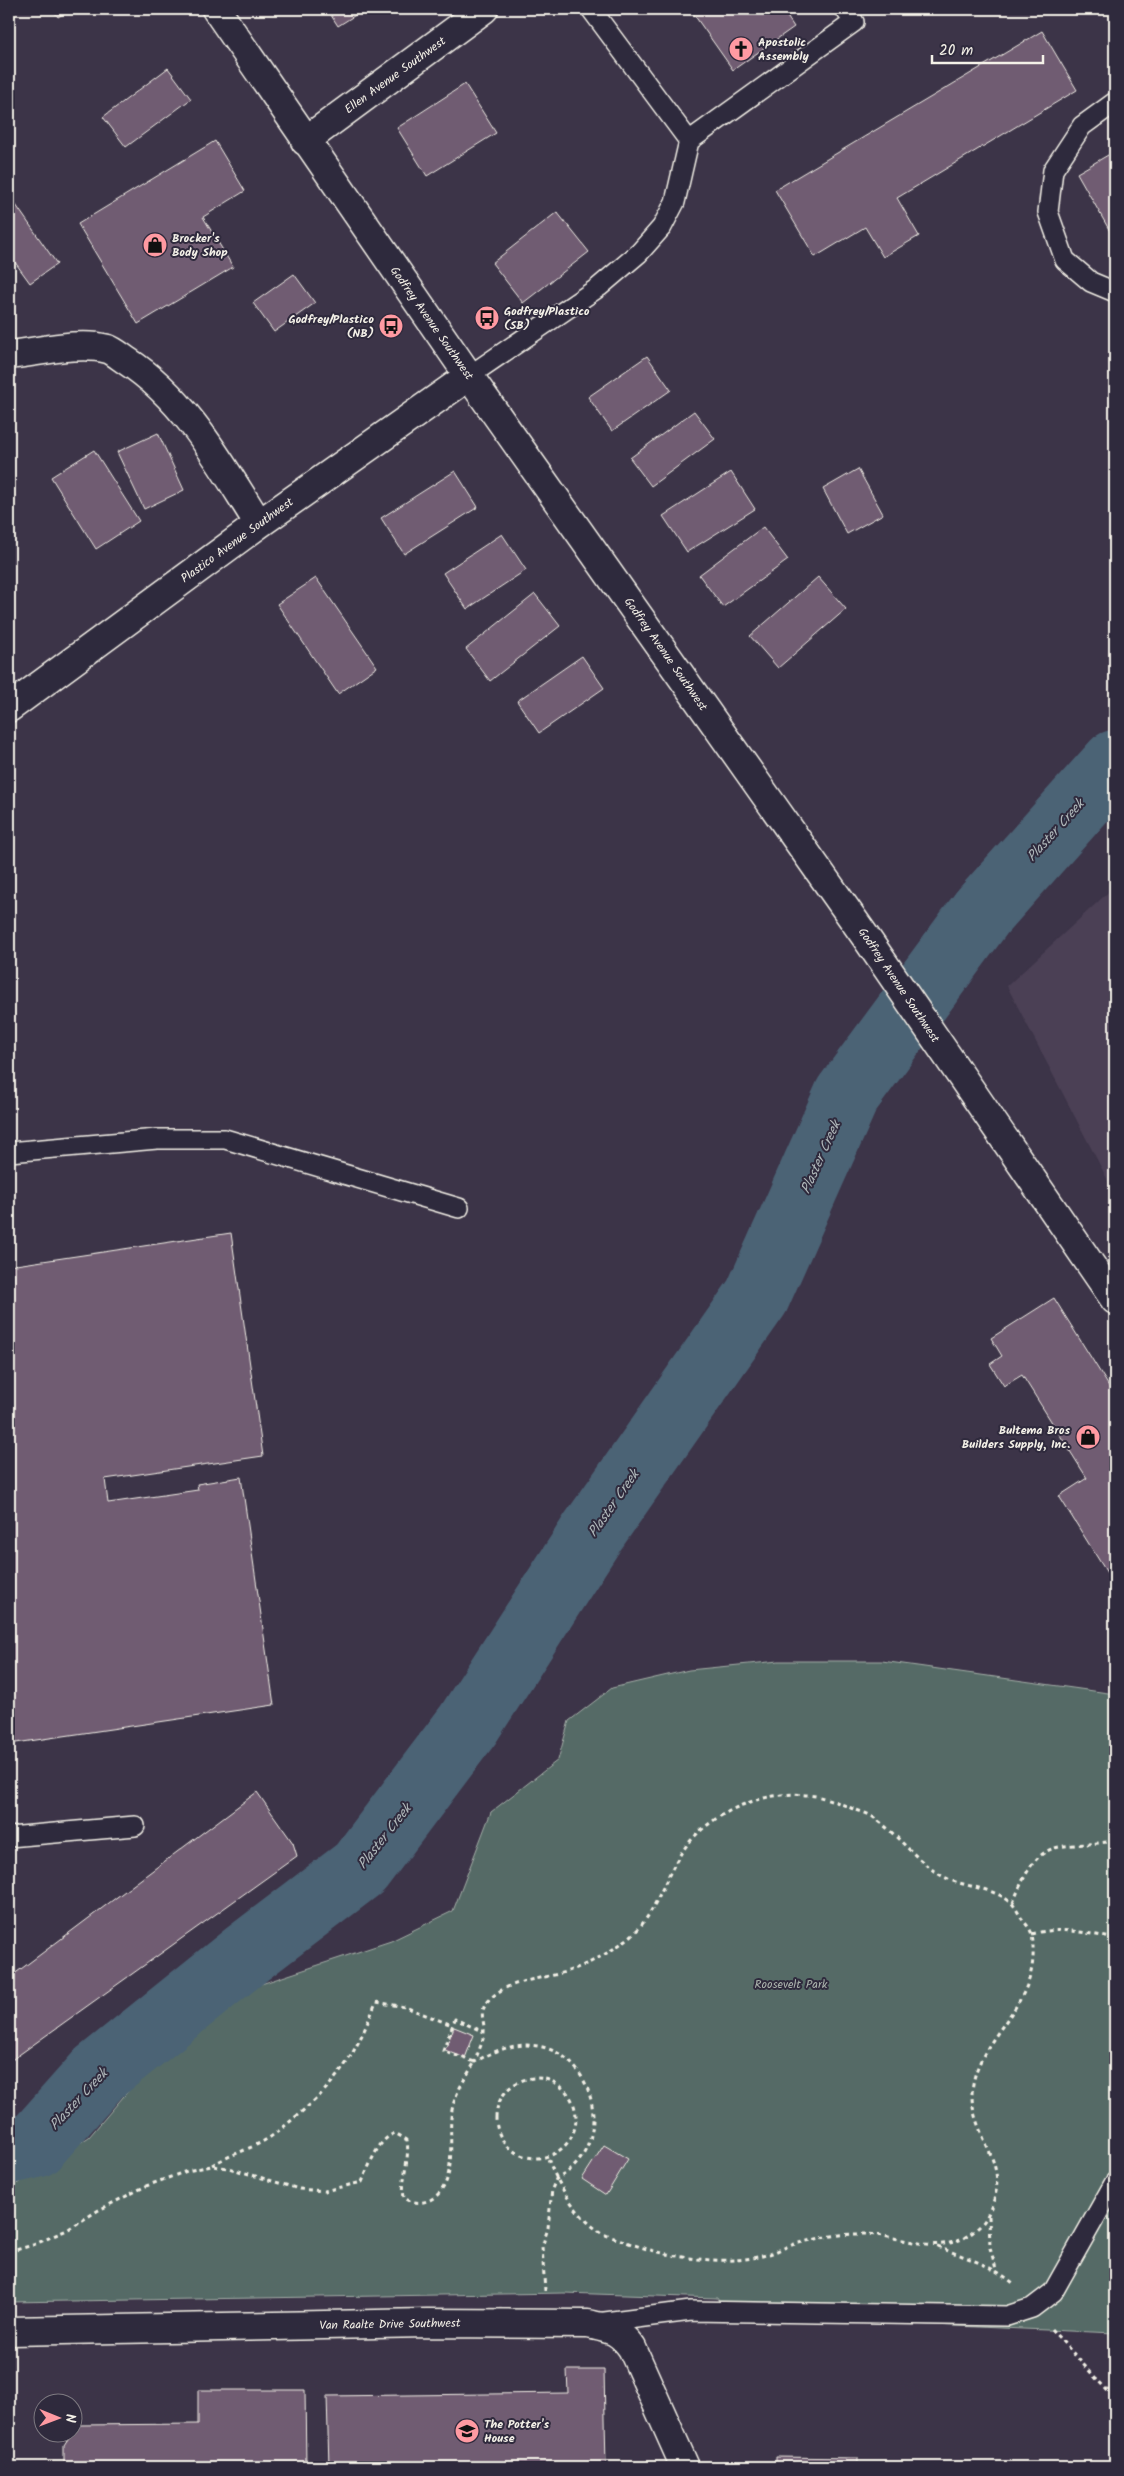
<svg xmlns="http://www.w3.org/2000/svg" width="1124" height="2476" font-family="Kalam,sans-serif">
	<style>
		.built { fill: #4b4055 }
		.green { fill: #546b66; stroke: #a4aea7 }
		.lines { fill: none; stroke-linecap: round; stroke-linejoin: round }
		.river { stroke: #4b6375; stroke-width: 66 }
		.building { fill: #6f5b72; stroke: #f4f1e8 }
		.lane-casing { stroke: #f4f1e8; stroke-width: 22 }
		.street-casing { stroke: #f4f1e8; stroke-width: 31 }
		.secondary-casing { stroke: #f4f1e8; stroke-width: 31 }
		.path { stroke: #f4f1e8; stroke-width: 3; stroke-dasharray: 4 4; stroke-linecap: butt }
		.lane { stroke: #2f2a3d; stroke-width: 19 }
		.street { stroke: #2f2a3d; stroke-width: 28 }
		.secondary { stroke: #2f2a3d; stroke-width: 28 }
		.labels { text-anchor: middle; stroke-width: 4; stroke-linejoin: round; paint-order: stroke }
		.poi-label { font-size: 12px; font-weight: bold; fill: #f4f1e8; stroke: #2f2a3d; text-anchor: start }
		.street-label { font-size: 12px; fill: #f4f1e8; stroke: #2f2a3d }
		.park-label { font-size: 12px; fill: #acb5ae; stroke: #2f2a3d }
		.water-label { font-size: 14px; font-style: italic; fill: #b0b8ba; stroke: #2f2a3d }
	</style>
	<rect width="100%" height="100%" fill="#3c3448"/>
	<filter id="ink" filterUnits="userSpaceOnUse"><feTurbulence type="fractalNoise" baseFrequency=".02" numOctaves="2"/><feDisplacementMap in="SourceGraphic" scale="10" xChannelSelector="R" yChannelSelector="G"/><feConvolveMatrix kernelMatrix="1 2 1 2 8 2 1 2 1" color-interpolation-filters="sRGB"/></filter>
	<g filter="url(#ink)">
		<path class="built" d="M1115 886V1194L1007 986Z"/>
		<path class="green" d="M779 1661H882L1115 1694V2333L817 2320 730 2321 717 2298 564 2293 9 2302V2189L89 2137 170 2042 210 2001 391 1941 453 1911 491 1812 558 1760 569 1721 612 1688 689 1670Z"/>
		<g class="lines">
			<path class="river" d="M9 2151 35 2145 99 2073 247 1954 360 1868 468 1725 592 1533 757 1297 847 1095 982 912 1115 763"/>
		</g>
		<path class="building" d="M52 9H71L58 17Z
			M327 9H365L338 26Z
			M690 9H782L794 27 733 70Z
			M1042 31 1077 90 897 198 919 236 883 257 865 227 815 257 775 190Z
			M168 68 191 99 126 147 103 117Z
			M465 84 496 133 427 176 397 128Z
			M215 141 245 191 203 217 233 267 138 324 78 224Z
			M1115 151V240L1077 173Z
			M9 195 57 264 30 283 9 254Z
			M557 212 589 252 523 303 492 263Z
			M294 274 315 303 274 332 253 303Z
			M647 356 671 390 612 431 588 397Z
			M694 411 715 439 651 486 630 458Z
			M158 433 184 490 144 509 117 452Z
			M94 450 139 521 96 549 51 477Z
			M858 469 883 514 847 534 823 489Z
			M455 471 478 507 404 554 381 518Z
			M731 472 755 509 687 552 663 516Z
			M763 527 788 560 723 607 699 575Z
			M502 534 526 570 467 609 443 573Z
			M818 577 846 609 778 668 750 636Z
			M316 578 377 667 338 694 277 604Z
			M535 594 560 626 490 681 466 649Z
			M582 656 604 688 539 733 517 701Z
			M231 1233 263 1456 105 1479 108 1503 198 1490 197 1484 241 1477 274 1705 9 1744V1266Z
			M1054 1298 1115 1396 1114 1584 1059 1496 1087 1478 1022 1375 1004 1386 990 1364 1002 1356 991 1338Z
			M257 1792 293 1843 297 1856 9 2062V1978Z
			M454 2027 474 2035 465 2058 445 2050Z
			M604 2145 628 2159 606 2195 582 2179Z
			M567 2370H604L606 2467H329L327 2396 568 2393Z
			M198 2390H305L306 2467H64V2445L77 2425 198 2424Z
			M776 2457 858 2458V2467H776Z"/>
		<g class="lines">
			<defs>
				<path id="lane" d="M591 9 689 141 854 22 845 9
					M1115 102 1082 126 1053 170 1048 212 1065 260 1091 282 1115 292
					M469 376 599 287 639 253 662 227 675 202 689 141
					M9 1152 157 1139H225L459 1208
					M9 1837 135 1826
					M597 2323 691 2311 1007 2316 1032 2308 1053 2292 1115 2182"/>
				<path id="street" d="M305 141 484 9
					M9 355C38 352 80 341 108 349 114 351 122 358 127 361 187 400 222 466 259 524
					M9 708 259 524 469 376
					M9 2331 427 2323 588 2324C610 2329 618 2329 632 2348L685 2467"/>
				<path id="secondary" d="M216 9 469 376 865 936 1115 1300"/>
			</defs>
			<use href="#lane" class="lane-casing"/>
			<use href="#street" class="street-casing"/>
			<use href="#secondary" class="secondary-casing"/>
			<path class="path" d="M1013 1903C1040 1834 1052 1850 1115 1841
				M1032 1934C1059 1926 1088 1933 1115 1939
				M496 2118a40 40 0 1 1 80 0a40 40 0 1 1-80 0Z
				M212 2165C228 2156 244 2151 260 2143 272 2137 284 2127 294 2118 338 2083 356 2054 376 2002L405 2007 452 2025
				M989 2216 990 2248 997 2272
				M937 2247C963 2256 994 2266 1014 2284
				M9 2252 33 2245 67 2230 97 2211 146 2186 187 2171 211 2166 229 2168 299 2189 324 2191 362 2182C370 2165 377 2140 395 2133L407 2140C410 2160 401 2178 404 2198 412 2203 421 2204 430 2200 460 2185 447 2137 452 2110 455 2093 466 2077 475 2062L443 2051 455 2019 484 2032
				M545 2291 542 2247 548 2228 552 2189 556 2179C633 2142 582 1996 475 2062 477 2053 484 2041 484 2032 485 2020 478 2014 487 2003 503 1980 540 1980 565 1972 588 1965 607 1954 626 1940 656 1918 663 1878 684 1849 710 1813 762 1790 807 1795 822 1796 837 1802 851 1808 858 1811 867 1813 873 1817 895 1832 914 1858 937 1873 959 1888 988 1885 1009 1901 1015 1905 1018 1913 1022 1919 1025 1923 1029 1927 1031 1932 1033 1936 1033 1943 1033 1947 1036 2002 993 2025 976 2072 957 2128 1013 2155 992 2205 989 2212 986 2220 981 2225 942 2264 902 2232 856 2234 837 2234 814 2239 795 2244 785 2247 776 2252 766 2255 722 2267 663 2257 621 2240 615 2238 605 2236 600 2232 575 2215 557 2183 547 2156
				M1051 2329 1115 2399"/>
			<use href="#lane" class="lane"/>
			<use href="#street" class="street"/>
			<use href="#secondary" class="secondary"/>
		</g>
	</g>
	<defs>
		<symbol id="church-disc" viewBox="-11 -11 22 22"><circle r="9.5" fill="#ff9aa2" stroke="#2f2a3d"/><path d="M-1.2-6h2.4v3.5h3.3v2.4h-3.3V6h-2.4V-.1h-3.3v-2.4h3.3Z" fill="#111"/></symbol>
		<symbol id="shop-disc" viewBox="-11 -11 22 22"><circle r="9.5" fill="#ff9aa2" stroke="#2f2a3d"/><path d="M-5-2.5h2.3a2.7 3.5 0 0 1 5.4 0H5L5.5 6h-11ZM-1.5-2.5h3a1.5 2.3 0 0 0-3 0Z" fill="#111"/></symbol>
		<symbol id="bus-disc" viewBox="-11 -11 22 22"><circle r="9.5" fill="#ff9aa2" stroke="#2f2a3d"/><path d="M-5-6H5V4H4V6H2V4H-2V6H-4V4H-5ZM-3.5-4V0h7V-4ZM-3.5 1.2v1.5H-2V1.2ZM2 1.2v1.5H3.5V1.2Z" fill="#111"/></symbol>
		<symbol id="school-disc" viewBox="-11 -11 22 22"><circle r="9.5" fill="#ff9aa2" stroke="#2f2a3d"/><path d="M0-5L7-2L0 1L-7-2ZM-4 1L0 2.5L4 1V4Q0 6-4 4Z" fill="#111"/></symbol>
	</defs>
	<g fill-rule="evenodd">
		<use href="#church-disc" x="727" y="35" width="28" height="28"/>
		<use href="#shop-disc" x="141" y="231" width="28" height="28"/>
		<use href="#bus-disc" x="473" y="304" width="28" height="28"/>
		<use href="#bus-disc" x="377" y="312" width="28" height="28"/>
		<use href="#shop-disc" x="1074" y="1423" width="28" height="28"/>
		<use href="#school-disc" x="453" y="2417" width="28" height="28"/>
	</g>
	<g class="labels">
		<g class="poi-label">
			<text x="758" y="46">Apostolic<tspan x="758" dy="14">Assembly</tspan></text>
			<text x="172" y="242">Brocker's<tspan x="172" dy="14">Body Shop</tspan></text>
			<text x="504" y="315">Godfrey/Plastico<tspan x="504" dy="14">(SB)</tspan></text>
			<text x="374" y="323" text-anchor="end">Godfrey/Plastico<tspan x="374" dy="14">(NB)</tspan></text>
			<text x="1070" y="1434" text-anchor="end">Bultema Bros<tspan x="1070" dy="14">Builders Supply, Inc.</tspan></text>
			<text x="484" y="2428">The Potter's<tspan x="484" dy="14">House</tspan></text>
		</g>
		<g class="street-label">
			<text transform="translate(395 75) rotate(-36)" y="4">Ellen Avenue Southwest</text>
			<text transform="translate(432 323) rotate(55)" y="4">Godfrey Avenue Southwest</text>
			<text transform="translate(237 540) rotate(-36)" y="4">Plastico Avenue Southwest</text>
			<text transform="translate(666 654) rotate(55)" y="4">Godfrey Avenue Southwest</text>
			<text transform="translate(899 985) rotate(56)" y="4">Godfrey Avenue Southwest</text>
			<text transform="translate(390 2324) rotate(-1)" y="4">Van Raalte Drive Southwest</text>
		</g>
		<g class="park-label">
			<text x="791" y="1988">Roosevelt Park</text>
		</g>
		<g class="water-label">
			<text transform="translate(1055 830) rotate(-48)" y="5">Plaster Creek</text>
			<text transform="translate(820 1157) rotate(-66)" y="5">Plaster Creek</text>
			<text transform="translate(613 1503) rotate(-55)" y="5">Plaster Creek</text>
			<text transform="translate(384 1836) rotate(-52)" y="5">Plaster Creek</text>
			<text transform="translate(78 2099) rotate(-47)" y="5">Plaster Creek</text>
		</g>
	</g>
	<rect width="1124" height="2476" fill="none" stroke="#2f2a3d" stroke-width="30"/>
	<rect x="15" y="15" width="1094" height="2446" fill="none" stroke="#f4f1e8" stroke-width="2" filter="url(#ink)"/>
	<g transform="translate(58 2418) rotate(91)"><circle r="24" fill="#2f2a3d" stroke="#7e7a81"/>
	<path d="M0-4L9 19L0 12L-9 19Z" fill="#ff9aa2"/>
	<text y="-8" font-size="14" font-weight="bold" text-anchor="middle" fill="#f4f1e8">N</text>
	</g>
	<path d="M932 55v8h111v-8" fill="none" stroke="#f4f1e8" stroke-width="2.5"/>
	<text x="939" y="55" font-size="15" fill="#f4f1e8" stroke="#2f2a3d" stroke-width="4" paint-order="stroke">20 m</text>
</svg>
